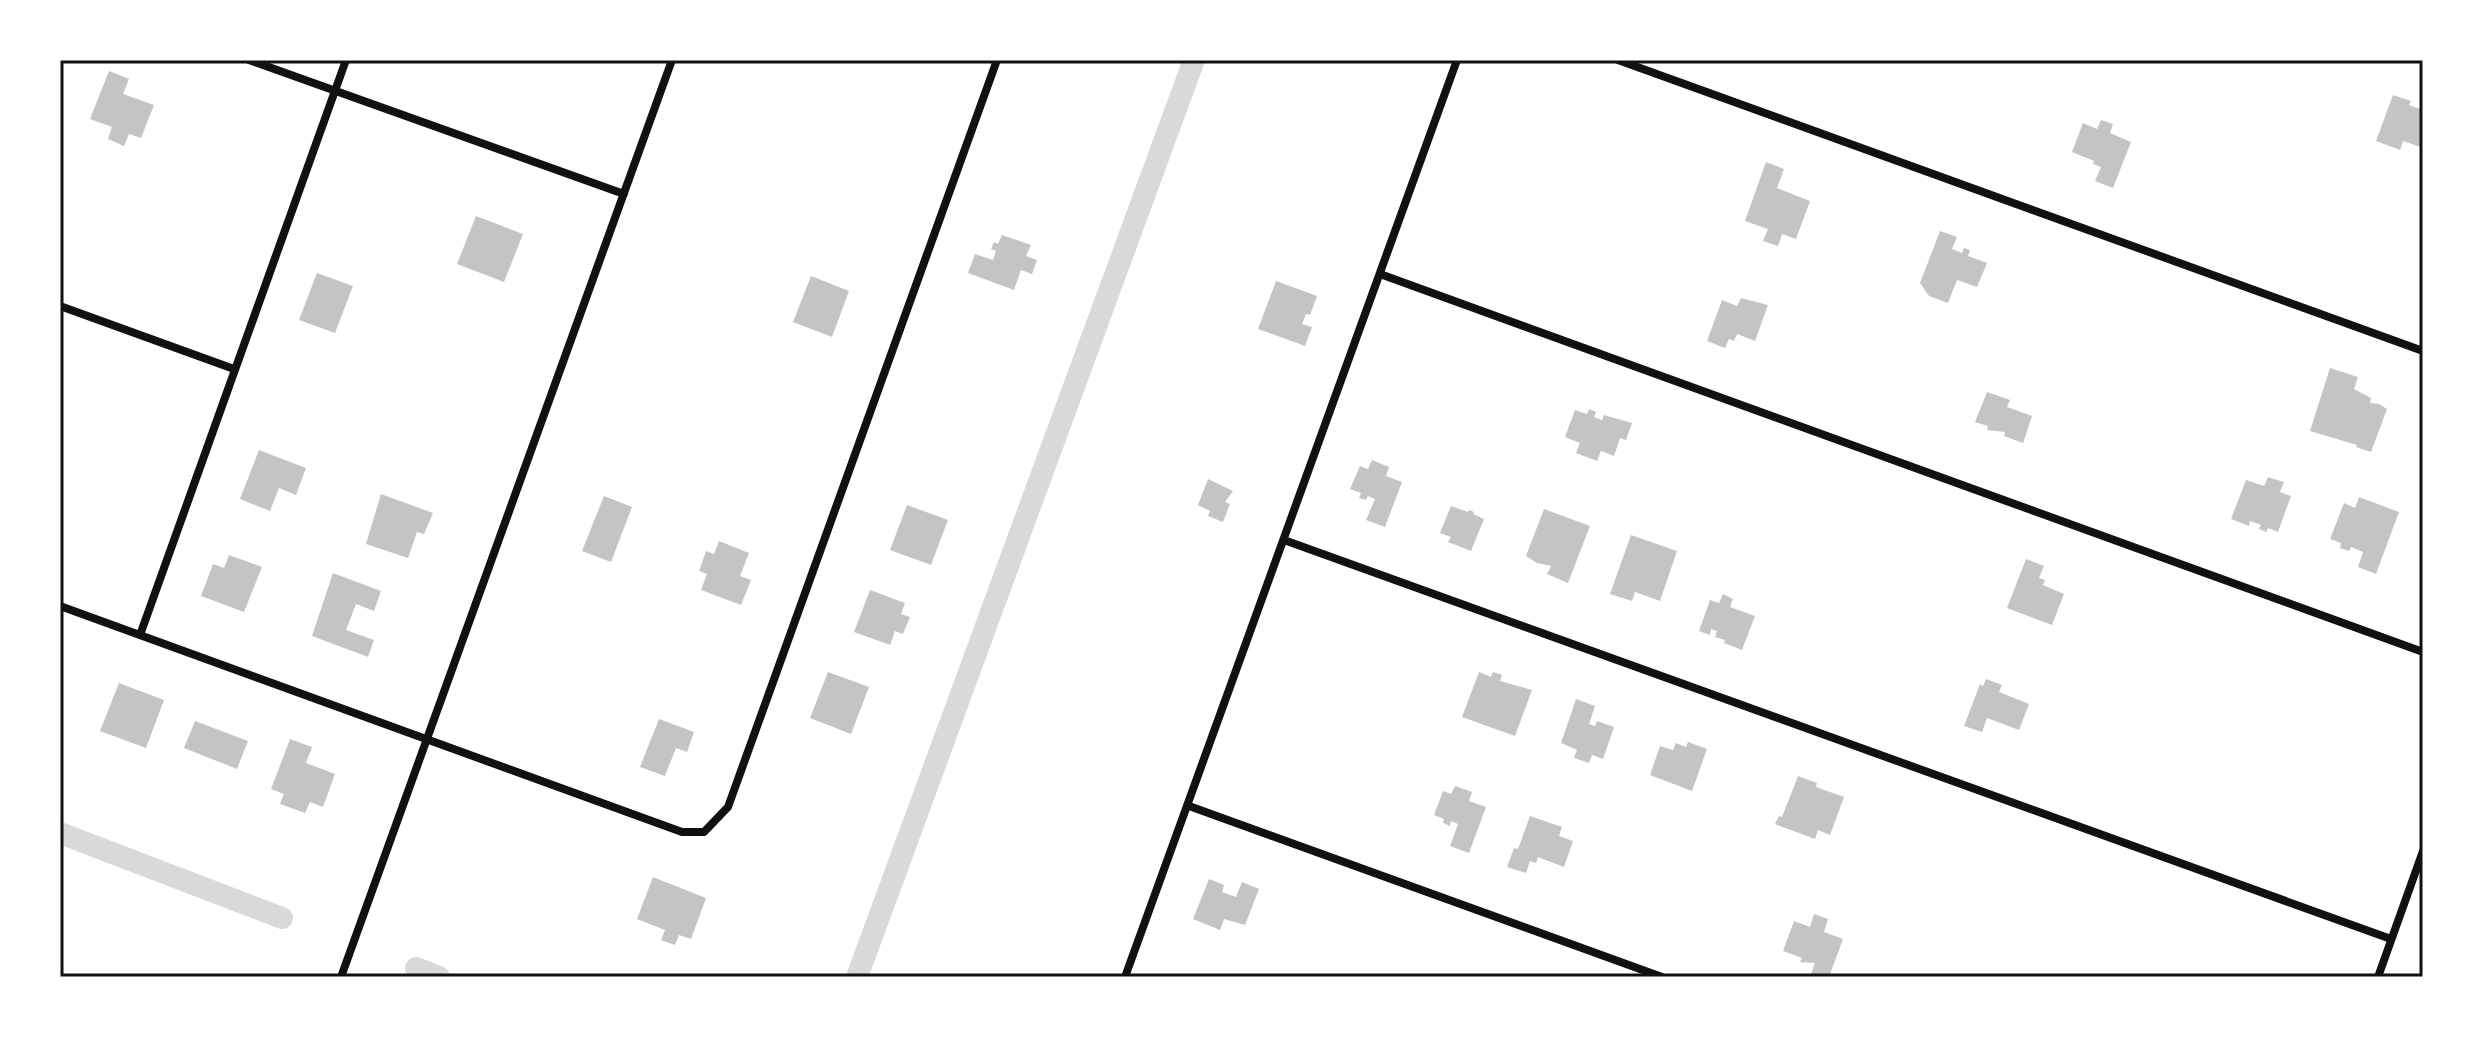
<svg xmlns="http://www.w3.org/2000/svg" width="2483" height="1037" font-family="Cabin,sans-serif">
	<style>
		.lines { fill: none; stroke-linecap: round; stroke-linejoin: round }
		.canal { stroke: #d9d9d9; stroke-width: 22 }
		.building { fill: #c4c4c4 }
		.minor { stroke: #111; stroke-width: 8 }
		.neatline { fill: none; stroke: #111; stroke-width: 3 }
	</style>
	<rect width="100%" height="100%" fill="#fff"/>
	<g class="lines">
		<path class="canal" d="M60 833 282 918
			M416 968 439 977
			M857 977 1194 60"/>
	</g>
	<path class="building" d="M109 71 129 79 123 94 154 105 141 138 129 134 124 146 108 139 112 127 90 119Z
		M2393 95 2411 101 2409 105 2423 110V148L2403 141 2400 150 2376 141Z
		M2101 120 2113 124 2110 133 2131 142 2113 188 2095 181 2101 167 2093 164 2094 161 2072 152 2083 123 2097 129Z
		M1766 162 1784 169 1777 188 1810 201 1796 239 1782 234 1778 246 1763 241 1768 229 1745 221Z
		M476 216 523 234 504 282 457 264Z
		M1940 231 1957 237 1952 249 1962 253 1964 248 1970 250 1968 256 1987 263 1977 287 1957 280 1948 303 1929 296 1920 283Z
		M1002 235 1031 245 1026 256 1037 260 1032 274 1021 270 1014 290 968 273 975 254 993 260 996 251 991 249 994 242 998 244Z
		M317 273 353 286 335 333 299 320Z
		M811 276 849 291 832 337 793 322Z
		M1276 281 1317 296 1310 315 1306 314 1302 324 1312 327 1305 346 1258 329Z
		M1741 298 1768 305 1755 341 1737 334 1734 341 1729 339 1725 348 1707 341 1722 300 1737 306Z
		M2330 368 2358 377 2354 389 2371 398 2370 403 2379 404 2387 409 2371 452 2356 447 2357 445 2310 431Z
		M1987 392 2010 400 2007 407 2032 416 2023 443 2004 436 2005 432 1987 430 1988 426 1975 422Z
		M1589 409 1596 412 1594 417 1602 420 1604 415 1632 423 1626 440 1620 438 1614 456 1601 451 1597 461 1576 453 1580 443 1565 437 1575 410 1587 414Z
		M259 450 306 468 296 495 279 488 270 511 240 499Z
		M1372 460 1389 467 1386 476 1402 482 1385 527 1366 520 1375 499 1368 496 1366 500 1359 498 1361 493 1350 489 1360 466 1368 469Z
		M2268 477 2284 482 2280 492 2291 496 2278 532 2268 528 2266 532 2259 529 2261 525 2250 521 2249 526 2231 519 2246 480 2264 486Z
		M1208 479 1233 491 1225 502 1230 504 1223 522 1208 516 1210 511 1198 505Z
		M381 494 433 513 424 534 417 532 408 558 366 544Z
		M604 496 632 507 611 562 582 551Z
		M2359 497 2399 512 2376 574 2358 567 2363 552 2351 547 2349 551 2340 548 2341 543 2330 539 2344 503 2355 508Z
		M907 505 948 520 931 565 890 550Z
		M1451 506 1468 512 1469 510 1474 512 1473 514 1484 519 1471 551 1448 542 1451 537 1440 533Z
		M1544 509 1590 526 1568 583 1547 574 1551 566 1537 563 1526 556Z
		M1631 535 1677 551 1660 601 1635 592 1632 601 1610 594Z
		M719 541 749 553 740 576 751 580 741 605 701 590 707 574 699 571 706 551 714 554Z
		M229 555 262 567 244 612 201 596 213 564 224 568Z
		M2026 559 2044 566 2039 578 2045 580 2043 585 2064 594 2052 625 2007 608Z
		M333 573 381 591 374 611 356 604 346 630 374 640 368 657 312 636Z
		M870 590 905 603 901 614 910 617 903 634 895 631 890 645 854 632Z
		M1723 594 1733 599 1730 607 1755 616 1742 650 1724 643 1725 640 1715 637 1717 631 1711 629 1710 635 1699 631 1710 600 1719 603Z
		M828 672 869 687 851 734 810 718Z
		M1479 672 1491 677 1493 672 1502 675 1500 681 1532 690 1515 736 1462 717Z
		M1986 679 2002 685 1999 692 2029 704 2019 730 1987 718 1982 732 1964 726 1980 684 1983 686Z
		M119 683 164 700 146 748 100 731Z
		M1576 699 1595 706 1589 724 1595 726 1597 721 1614 727 1603 759 1592 755 1589 763 1574 758 1577 750 1561 743Z
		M659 719 694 732 687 752 676 748 665 776 640 767Z
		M195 721 248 741 237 769 184 748Z
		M290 739 312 747 306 763 335 774 323 807 310 802 305 813 280 804 284 794 271 789Z
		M1688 742 1707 749 1692 791 1650 775 1660 746 1673 750 1676 743 1686 747Z
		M1798 776 1817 783 1816 787 1844 797 1830 835 1818 830 1815 839 1775 824 1779 816 1782 817Z
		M1455 786 1472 792 1469 801 1486 807 1469 853 1450 846 1458 824 1451 821 1450 826 1443 823 1444 819 1434 815 1443 791 1451 794Z
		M1530 816 1562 827 1559 836 1573 841 1564 867 1538 857 1536 863 1530 861 1526 873 1507 867 1514 848 1518 849Z
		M653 877 706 898 691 939 679 935 675 945 661 940 665 930 637 919Z
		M1209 879 1224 885 1222 892 1236 897 1242 882 1259 889 1245 925 1224 919 1220 930 1193 919Z
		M1814 914 1828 919 1824 932 1843 939 1829 977H1810L1815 963 1800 962 1802 958 1783 951 1794 921 1810 927Z"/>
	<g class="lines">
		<path class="minor" d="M249 60 624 194
			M1618 60 2423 351
			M1380 274 2423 652
			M60 306 234 369
			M1284 540 2391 939
			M60 606 682 832H704L728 807 997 60
			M140 635 346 60
			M1189 806 1662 977
			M341 977 672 60
			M1125 977 1457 60
			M2378 977 2423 851"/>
	</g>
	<rect width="2483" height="1037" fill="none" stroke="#ffffff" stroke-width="124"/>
	<rect x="62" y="62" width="2359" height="913" class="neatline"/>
</svg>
